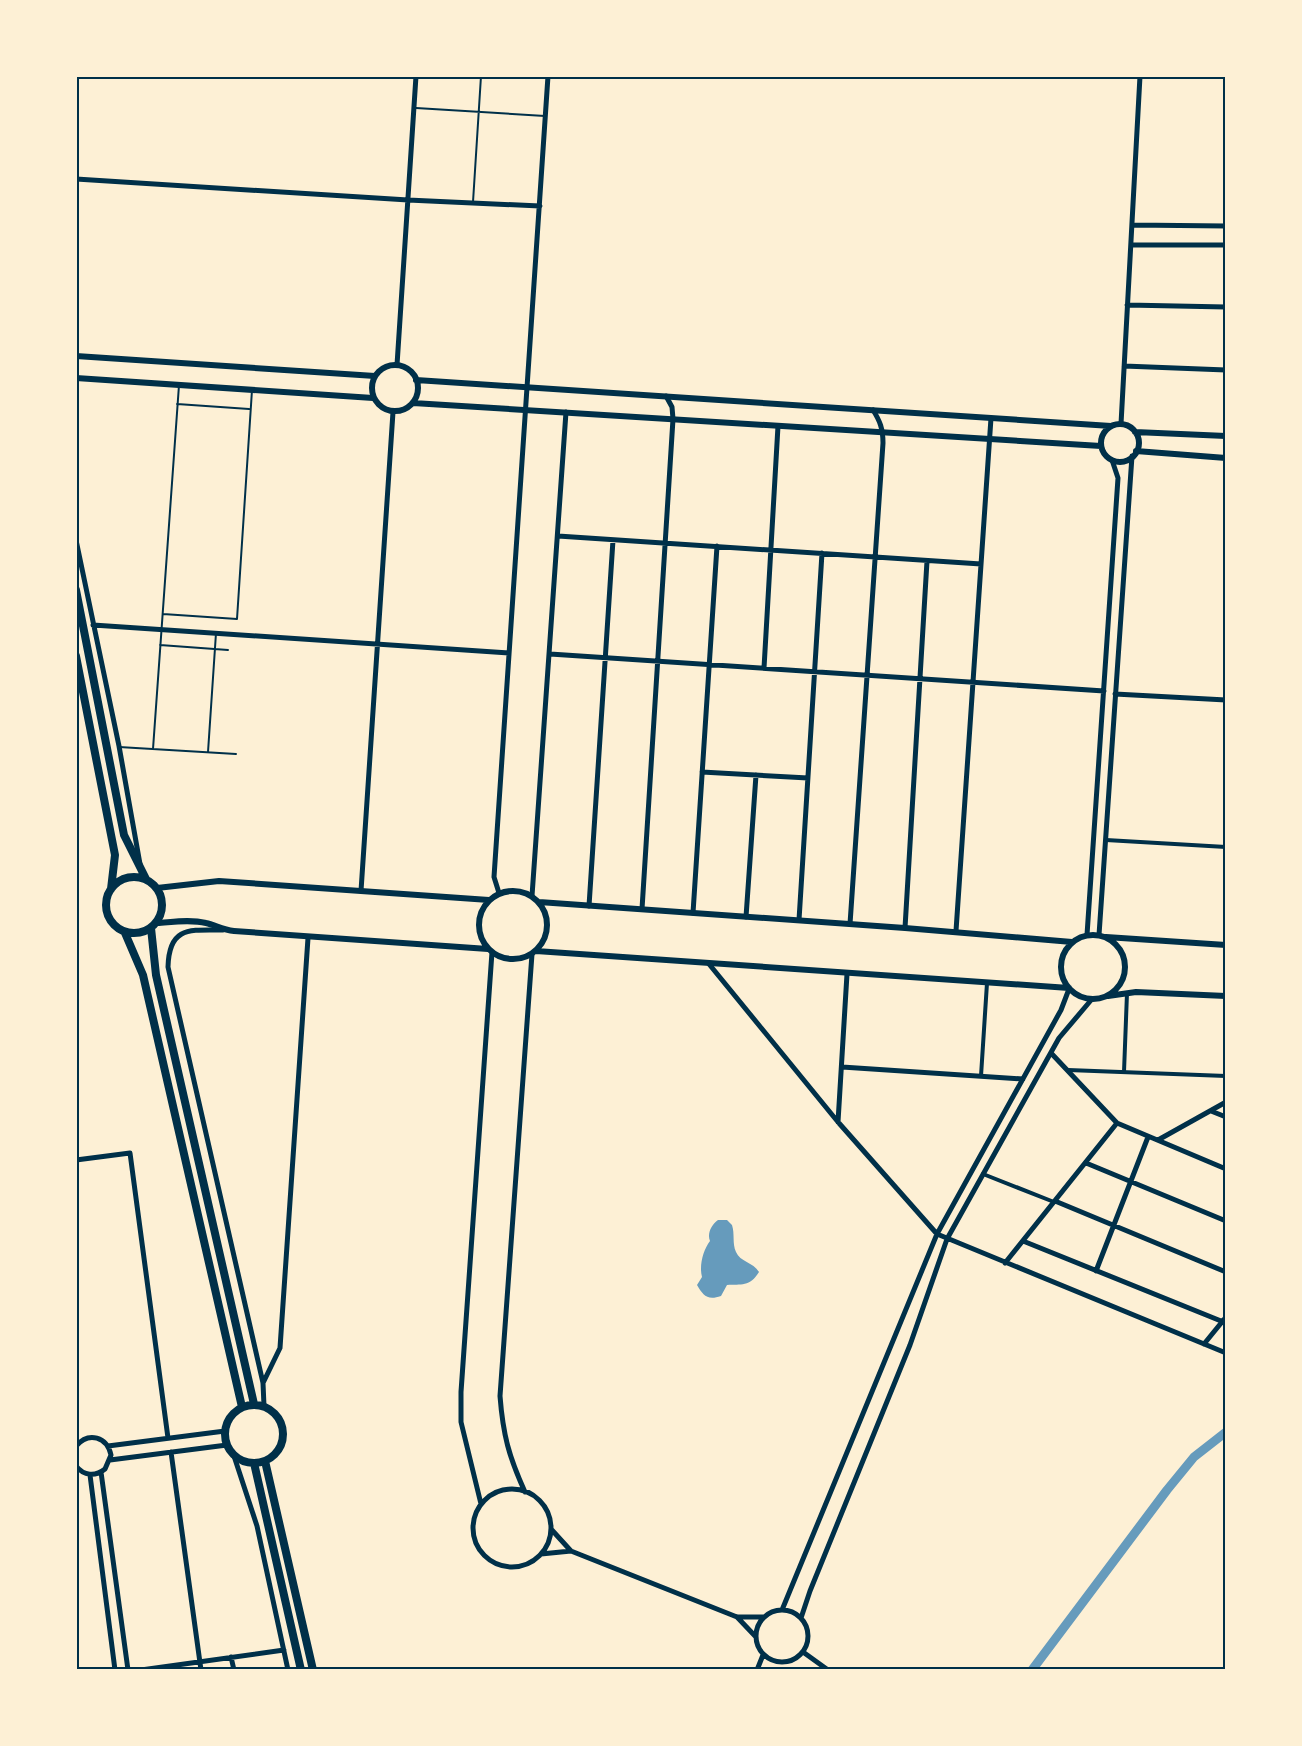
<svg xmlns="http://www.w3.org/2000/svg" width="1302" height="1746" font-family="Manrope,sans-serif">
	<style>
		.water { fill: #669bbc }
		.lines { fill: none; stroke-linecap: round; stroke-linejoin: round }
		.canal { stroke: #669bbc; stroke-width: 9 }
		.service { stroke: #003049; stroke-width: 2 }
		.pedestrian { stroke: #003049; stroke-width: 4 }
		.minor { stroke: #003049; stroke-width: 5 }
		.tertiary { stroke: #003049; stroke-width: 6 }
		.secondary { stroke: #003049; stroke-width: 8 }
		.neatline { fill: none; stroke: #003049; stroke-width: 2 }
	</style>
	<rect width="100%" height="100%" fill="#fdf0d5"/>
	<path class="water" d="M718 1220H727L732 1225C735 1234 732 1243 736 1252 740 1262 753 1262 759 1272 750 1287 741 1284 727 1285L721 1296C707 1301 703 1295 697 1285L702 1277C699 1266 703 1250 710 1241 707 1234 711 1225 718 1220Z"/>
	<g class="lines">
		<path class="canal" d="M1032 1670 1167 1490 1194 1457 1226 1432"/>
		<path class="service" d="M416 108 545 116
			M473 202 481 76
			M177 404 249 409
			M163 614 237 619 252 390
			M160 645 228 650
			M119 747 236 754
			M153 749 179 385
			M208 752 216 633"/>
		<path class="pedestrian" d="M1106 840 1226 847
			M1068 1070 1226 1076
			M1124 1072 1127 993
			M981 1076 987 983
			M983 1174 1054 1202"/>
		<path class="minor" d="M76 179 408 200 540 206
			M1132 225 1226 226
			M1131 245H1226
			M1127 305 1226 307
			M397 365 416 76
			M1124 366 1226 370
			M1121 424 1140 76
			M558 536 981 564
			M76 540 119 746 140 864
			M93 625 509 653
			M550 654 1104 691
			M764 668 778 426
			M1115 694 1226 700
			M702 772 808 778
			M361 891 393 412
			M499 893 494 877 548 76
			M532 896 566 412
			M589 906 613 540
			M642 909 673 419 672 407 666 396
			M693 913 717 546
			M746 917 756 775
			M799 920 822 553
			M850 924 883 443C883 429 880 421 873 410
			M905 928 927 561
			M223 930C190 930 169 926 168 967L263 1383 264 1406
			M956 931 991 418
			M1087 935 1118 478 1112 460
			M1099 935 1132 456
			M709 964 838 1122 937 1234 1226 1353
			M1051 1053 1117 1123 1226 1169
			M842 1067 1023 1079
			M1211 1111 1226 1117
			M838 1122 847 974
			M1158 1140 1226 1102
			M76 1160 130 1153 168 1438
			M1086 1163 1226 1221
			M1055 1201 1226 1272
			M1023 1241 1226 1323
			M1005 1263 1117 1123
			M1096 1271 1148 1137
			M1204 1344 1226 1317
			M263 1383 280 1348 308 938
			M76 1446C89 1431 107 1437 111 1455L105 1469C95 1477 84 1476 76 1466
			M108 1446 225 1431
			M171 1452 201 1670
			M233 1453 257 1526 288 1670
			M110 1460 227 1445
			M101 1472 128 1670
			M90 1475 115 1670
			M473 1528a39 39 0 1 1 78 0a39 39 0 1 1-78 0Z
			M525 1492C509 1457 503 1435 500 1396L532 954
			M481 1504 461 1422V1392L492 952
			M551 1529 571 1551
			M541 1554 571 1551 737 1617H764
			M756 1636a26 26 0 1 1 52 0a26 26 0 1 1-52 0Z
			M782 1610 937 1234 1061 1010 1069 989
			M737 1617 756 1637
			M801 1618 810 1591 910 1345 947 1239 1059 1038 1092 999
			M803 1652 828 1670
			M231 1657 234 1670
			M141 1670 284 1650
			M757 1670 763 1655"/>
		<path class="tertiary" d="M76 356 375 376
			M372 388a23 23 0 1 1 46 0a23 23 0 1 1-46 0Z
			M76 378 373 398
			M416 380 1111 426
			M413 403 1101 446
			M1101 443a19 19 0 1 1 38 0a19 19 0 1 1-38 0Z
			M1135 432 1226 436
			M1136 451 1226 458
			M157 888 219 881 489 900
			M479 925a34 34 0 1 1 68 0a34 34 0 1 1-68 0Z
			M539 902 905 928 1072 942
			M157 923C173 922 190 919 206 923 215 925 223 930 234 931L488 949
			M1061 967a32 32 0 1 1 64 0a32 32 0 1 1-64 0Z
			M1106 937 1226 945
			M536 951 1069 988
			M1108 996 1136 992 1226 996"/>
		<path class="secondary" d="M76 590 124 835 146 879
			M76 656 115 855 111 889
			M106 905a28 28 0 1 1 56 0a28 28 0 1 1-56 0Z
			M151 928 156 975 254 1404
			M125 933 143 975 242 1407
			M225 1434a29 29 0 1 1 58 0a29 29 0 1 1-58 0Z
			M265 1461 313 1670
			M254 1463 301 1670"/>
	</g>
	<rect width="1302" height="1746" fill="none" stroke="#fdf0d5" stroke-width="156"/>
	<rect x="78" y="78" width="1146" height="1590" class="neatline"/>
</svg>
